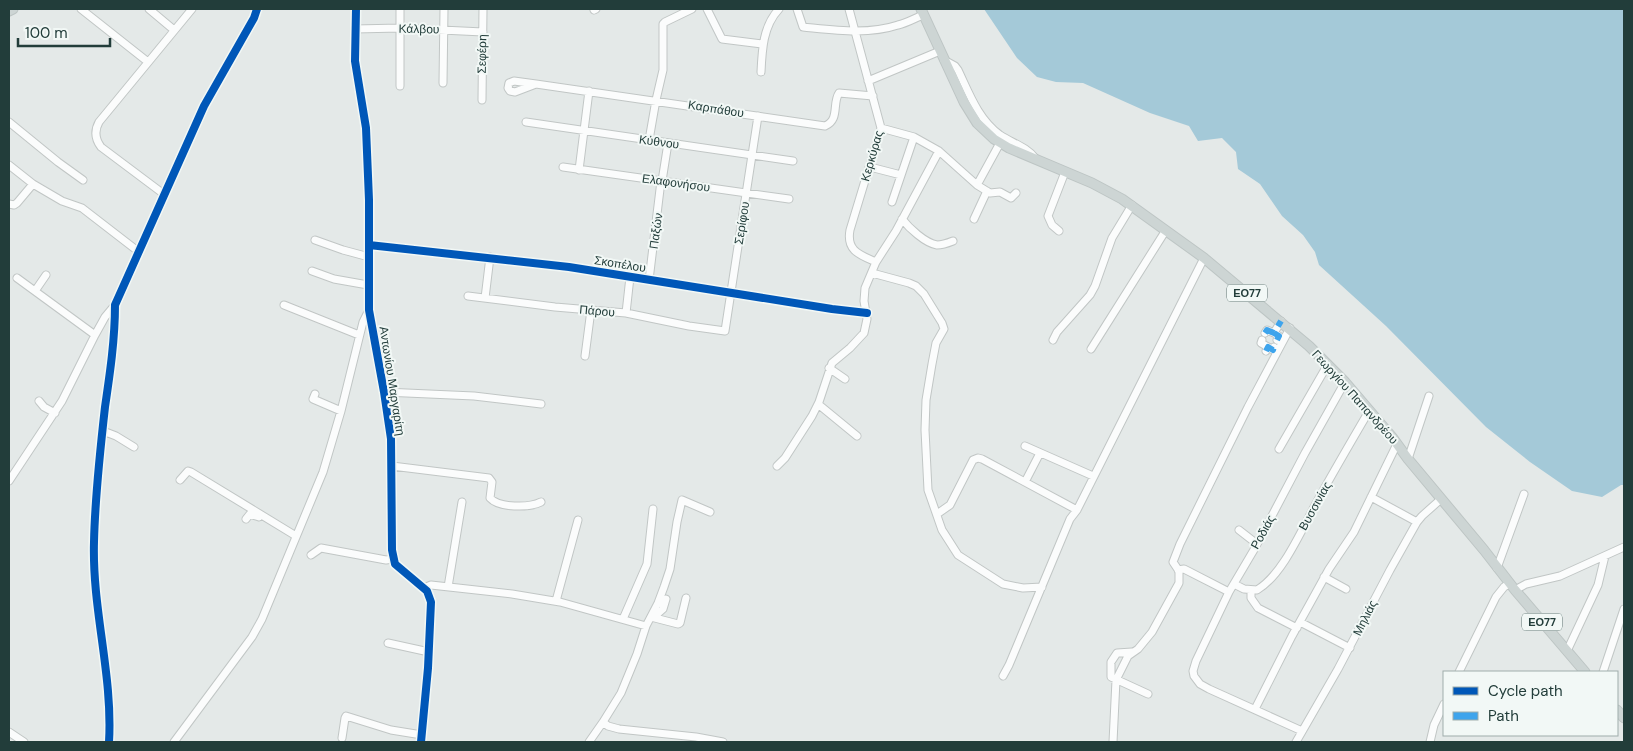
<svg xmlns="http://www.w3.org/2000/svg" width="1633" height="751" font-family="'DM Sans',sans-serif">
	<style>
		.water { fill: #a4c9d8 }
		.lines { fill: none; stroke-linecap: round; stroke-linejoin: round }
		.minor-casing { stroke: #c1c6c5; stroke-width: 9 }
		.major-casing { stroke: #bdc5c4; stroke-width: 11 }
		.minor { stroke: #fbfcfc; stroke-width: 7 }
		.major { stroke: #cdd5d4; stroke-width: 9 }
		.quiet { stroke: #3ea4ec; stroke-width: 6; stroke-dasharray: 12 6; stroke-linecap: butt }
		.cycleway-casing { stroke: #f2f8f6; stroke-width: 11 }
		.cycleway { stroke: #0057b8; stroke-width: 8 }
		.labels { text-anchor: middle; stroke-width: 4; stroke-linejoin: round; paint-order: stroke }
		.shield { fill: #f2f8f6; stroke: #607572; stroke-width: 1 }
		.shield-label { font-size: 11px; font-weight: bold; fill: #223d3a }
		.street-label { font-size: 12px; fill: #223d3a; stroke: #f2f8f6 }
	</style>
	<rect width="100%" height="100%" fill="#e4e9e8"/>
	<path class="water" d="M984 9H1624V485H1621L1602 497 1572 491 1530 462 1486 427 1386 326 1319 265 1315 252 1303 235 1282 216 1260 184 1238 169 1236 152 1222 138 1198 141 1189 126 1150 113 1083 83 1056 82 1037 77 1017 58Z"/>
	<g class="lines">
		<defs>
			<path id="minor" d="M81 9 148 62
				M149 9 174 30
				M356 9 355 61 366 128 369 200V310L384 392 391 439 392 550 395 564 427 591 431 602 428 668 421 742
				M707 9 722 39 762 44
				M797 9 803 27C834 30 868 35 898 25 907 23 915 18 923 15
				M849 9 881 128 850 230C846 251 860 255 876 262
				M594 10 596 9
				M355 29 400 28 483 32
				M944 60 955 66 958 70C969 93 978 119 1000 135 1012 143 1027 147 1035 158
				M761 72C762 50 763 26 779 9
				M868 81 940 51
				M443 83 444 9
				M536 84 515 92 510 91 508 88 509 83 514 81 536 84 825 126C840 120 832 103 839 93L873 96
				M400 86V9
				M482 100 483 9
				M9 122 58 162 83 180
				M526 122 793 161
				M649 140 656 100 663 70V24L665 22 692 9
				M939 151 977 185 990 193 1000 192 1011 198 1016 193
				M9 165 33 184 62 201 82 208 139 252
				M563 167 789 199
				M870 167 901 175
				M579 170 589 91
				M662 181 668 143
				M977 185 1000 143
				M165 195 101 147C95 139 94 131 99 122L192 9
				M892 202 914 137
				M9 204 14 205 17 203 33 184
				M902 219C909 228 925 243 937 245 942 245 948 243 953 241
				M974 219 987 191
				M1059 231 1052 225 1048 216 1065 172
				M315 240 343 250 369 257
				M369 245 569 267 832 309 867 313
				M312 271 334 279 368 285
				M872 273 909 283 916 286 924 294 942 323 944 329 936 343 932 364 926 400 925 430 928 490 942 530 958 555 1003 584 1023 588 1042 587
				M17 278 95 335
				M649 280 661 181
				M35 291 46 275
				M468 296 555 307 626 313 689 326 725 331 758 116
				M485 298 490 257
				M284 305 359 335
				M626 313 630 277
				M1265 333 1267 330 1274 333
				M1053 340 1057 332 1090 295 1095 286 1112 238 1132 205
				M1262 340 1261 343 1268 347
				M1277 340 1279 336 1274 333 1281 321
				M1091 349 1166 230
				M1266 351 1268 347 1273 350 1274 347
				M585 356 591 310
				M829 368 845 379
				M384 392 474 396 541 404
				M315 394 313 399 341 411
				M39 401 44 407 55 413
				M818 404 857 436
				M103 431 116 436 134 447
				M1025 446 1093 476
				M1279 449 1328 364
				M1408 459 1429 396
				M392 466 489 478 492 482 490 498C499 508 529 508 541 502
				M777 466 785 458 812 416 819 402 832 363 850 348 864 333 867 319 864 301 865 288 876 262 896 231 939 151 914 137 881 128
				M180 480 188 471 191 472 296 536
				M9 481 62 401 95 335 105 317 115 305
				M1025 482 1040 453
				M1371 497 1417 522
				M710 512 682 500 677 522 670 569 664 587 658 603 646 626 637 654 621 693 603 722 608 726 619 729 696 737 723 742
				M937 514 950 505 973 460 978 458 982 459 1077 510
				M246 519 250 514 259 517
				M1239 530 1257 544
				M311 555 321 548 386 560 393 559
				M1497 568 1524 494
				M1178 570 1184 569 1188 571 1229 592
				M1324 577 1346 589
				M1234 584 1244 589 1257 590C1284 574 1303 526 1319 498 1335 469 1352 440 1369 411
				M448 587 462 502
				M424 588 431 585 512 594 560 602 646 626
				M1515 590 1526 584 1560 576 1624 547
				M1251 591V598L1258 608 1297 628
				M556 601 578 520
				M651 617 678 624 680 623 686 598
				M654 617 663 609 666 599
				M623 619 647 564 653 509
				M1300 622 1350 648
				M388 643 429 652
				M1567 651 1598 585 1605 556
				M1132 652 1117 653 1111 662V677L1148 694
				M1459 672 1496 597 1504 587 1510 583
				M1603 672 1624 609
				M1003 676 1009 665 1070 519 1077 510 1204 258
				M1255 709 1292 636 1329 569 1354 532 1397 444
				M1302 731 1209 689 1200 684 1194 676 1193 671 1196 661 1229 592 1255 548 1305 453 1345 382
				M9 732 24 742
				M342 738 345 718 346 716 391 730 422 735
				M109 742C113 675 92 610 94 542 95 497 100 451 105 407 110 373 115 339 115 305L204 106 254 18 257 9
				M174 742 252 637 262 619 323 472 341 411 363 322 369 310
				M589 742 603 722
				M1113 742 1116 680 1128 656 1138 649 1152 632 1179 583V571L1173 562 1180 544 1248 407 1290 328
				M1296 742 1338 669 1390 570 1417 522 1422 516 1441 499
				M1430 742 1434 725 1444 704"/>
			<path id="major" d="M921 9 964 102 977 123 994 139 1009 148 1092 183 1122 199 1204 258 1309 346 1345 382 1392 437 1408 459 1484 550 1515 590 1585 672
				M9 11 13 9
				M1617 710 1624 718"/>
		</defs>
		<use href="#minor" class="minor-casing"/>
		<use href="#major" class="major-casing"/>
		<use href="#minor" class="minor"/>
		<use href="#major" class="major"/>
		<path class="quiet" d="M1265 333 1267 330 1274 333
			M1277 340 1279 336 1274 333 1281 321
			M1266 351 1268 347 1273 350 1274 347"/>
		<defs>
			<path id="cycleway" d="M356 9 355 61 366 128 369 200V310L384 392 391 439 392 550 395 564 427 591 431 602 428 668 421 742
				M369 245 569 267 832 309 867 313
				M109 742C113 675 92 610 94 542 95 497 100 451 105 407 110 373 115 339 115 305L204 106 254 18 257 9"/>
		</defs>
		<use href="#cycleway" class="cycleway-casing"/>
		<use href="#cycleway" class="cycleway"/>
	</g>
	<g class="labels">
		<g class="shield">
			<rect x="1227" y="284.5" width="40" height="17" rx="4"/>
			<rect x="1522" y="613.5" width="40" height="17" rx="4"/>
		</g>
		<g class="shield-label">
			<text x="1247" y="297">ΕΟ77</text>
			<text x="1542" y="626">ΕΟ77</text>
		</g>
		<g class="street-label">
			<text transform="translate(419 29) rotate(1)" y="4">Κάλβου</text>
			<text transform="translate(482 54) rotate(-89)" y="4">Σεφέρη</text>
			<text transform="translate(716 109) rotate(9)" y="4">Καρπάθου</text>
			<text transform="translate(659 142) rotate(8)" y="4">Κύθνου</text>
			<text transform="translate(872 156) rotate(-74)" y="4">Κερκύρας</text>
			<text transform="translate(676 183) rotate(8)" y="4">Ελαφονήσου</text>
			<text transform="translate(742 223) rotate(-81)" y="4">Σερίφου</text>
			<text transform="translate(656 231) rotate(-82)" y="4">Παξών</text>
			<text transform="translate(620 264) rotate(9)" y="4">Σκοπέλου</text>
			<text transform="translate(597 311) rotate(5)" y="4">Πάρου</text>
			<text transform="translate(392 381) rotate(81)" y="4">Αντωνίου Μαργαρίτη</text>
			<text transform="translate(1355 397) rotate(48)" y="4">Γεωργίου Παπανδρέου</text>
			<text transform="translate(1315 506) rotate(-61)" y="4">Βυσσινίας</text>
			<text transform="translate(1263 532) rotate(-61)" y="4">Ροδιάς</text>
			<text transform="translate(1365 618) rotate(-63)" y="4">Μηλιάς</text>
		</g>
	</g>
	<rect width="1633" height="751" fill="none" stroke="#223d3a" stroke-width="20"/>
	<rect x="1443" y="671" width="175" height="65" fill="#f2f8f6" stroke="#9fadab"/>
	<rect x="1453" y="687" width="25" height="8" fill="#0057b8" stroke="#9fadab"/>
	<text x="1488" y="696" font-size="15" fill="#223d3a">Cycle path</text>
	<rect x="1453" y="712" width="25" height="8" fill="#3ea4ec" stroke="#9fadab"/>
	<text x="1488" y="721" font-size="15" fill="#223d3a">Path</text>
	<path d="M18 38v8h92v-8" fill="none" stroke="#223d3a" stroke-width="2.5"/>
	<text x="25" y="38" font-size="15" fill="#223d3a" stroke="#f2f8f6" stroke-width="4" paint-order="stroke">100 m</text>
</svg>
